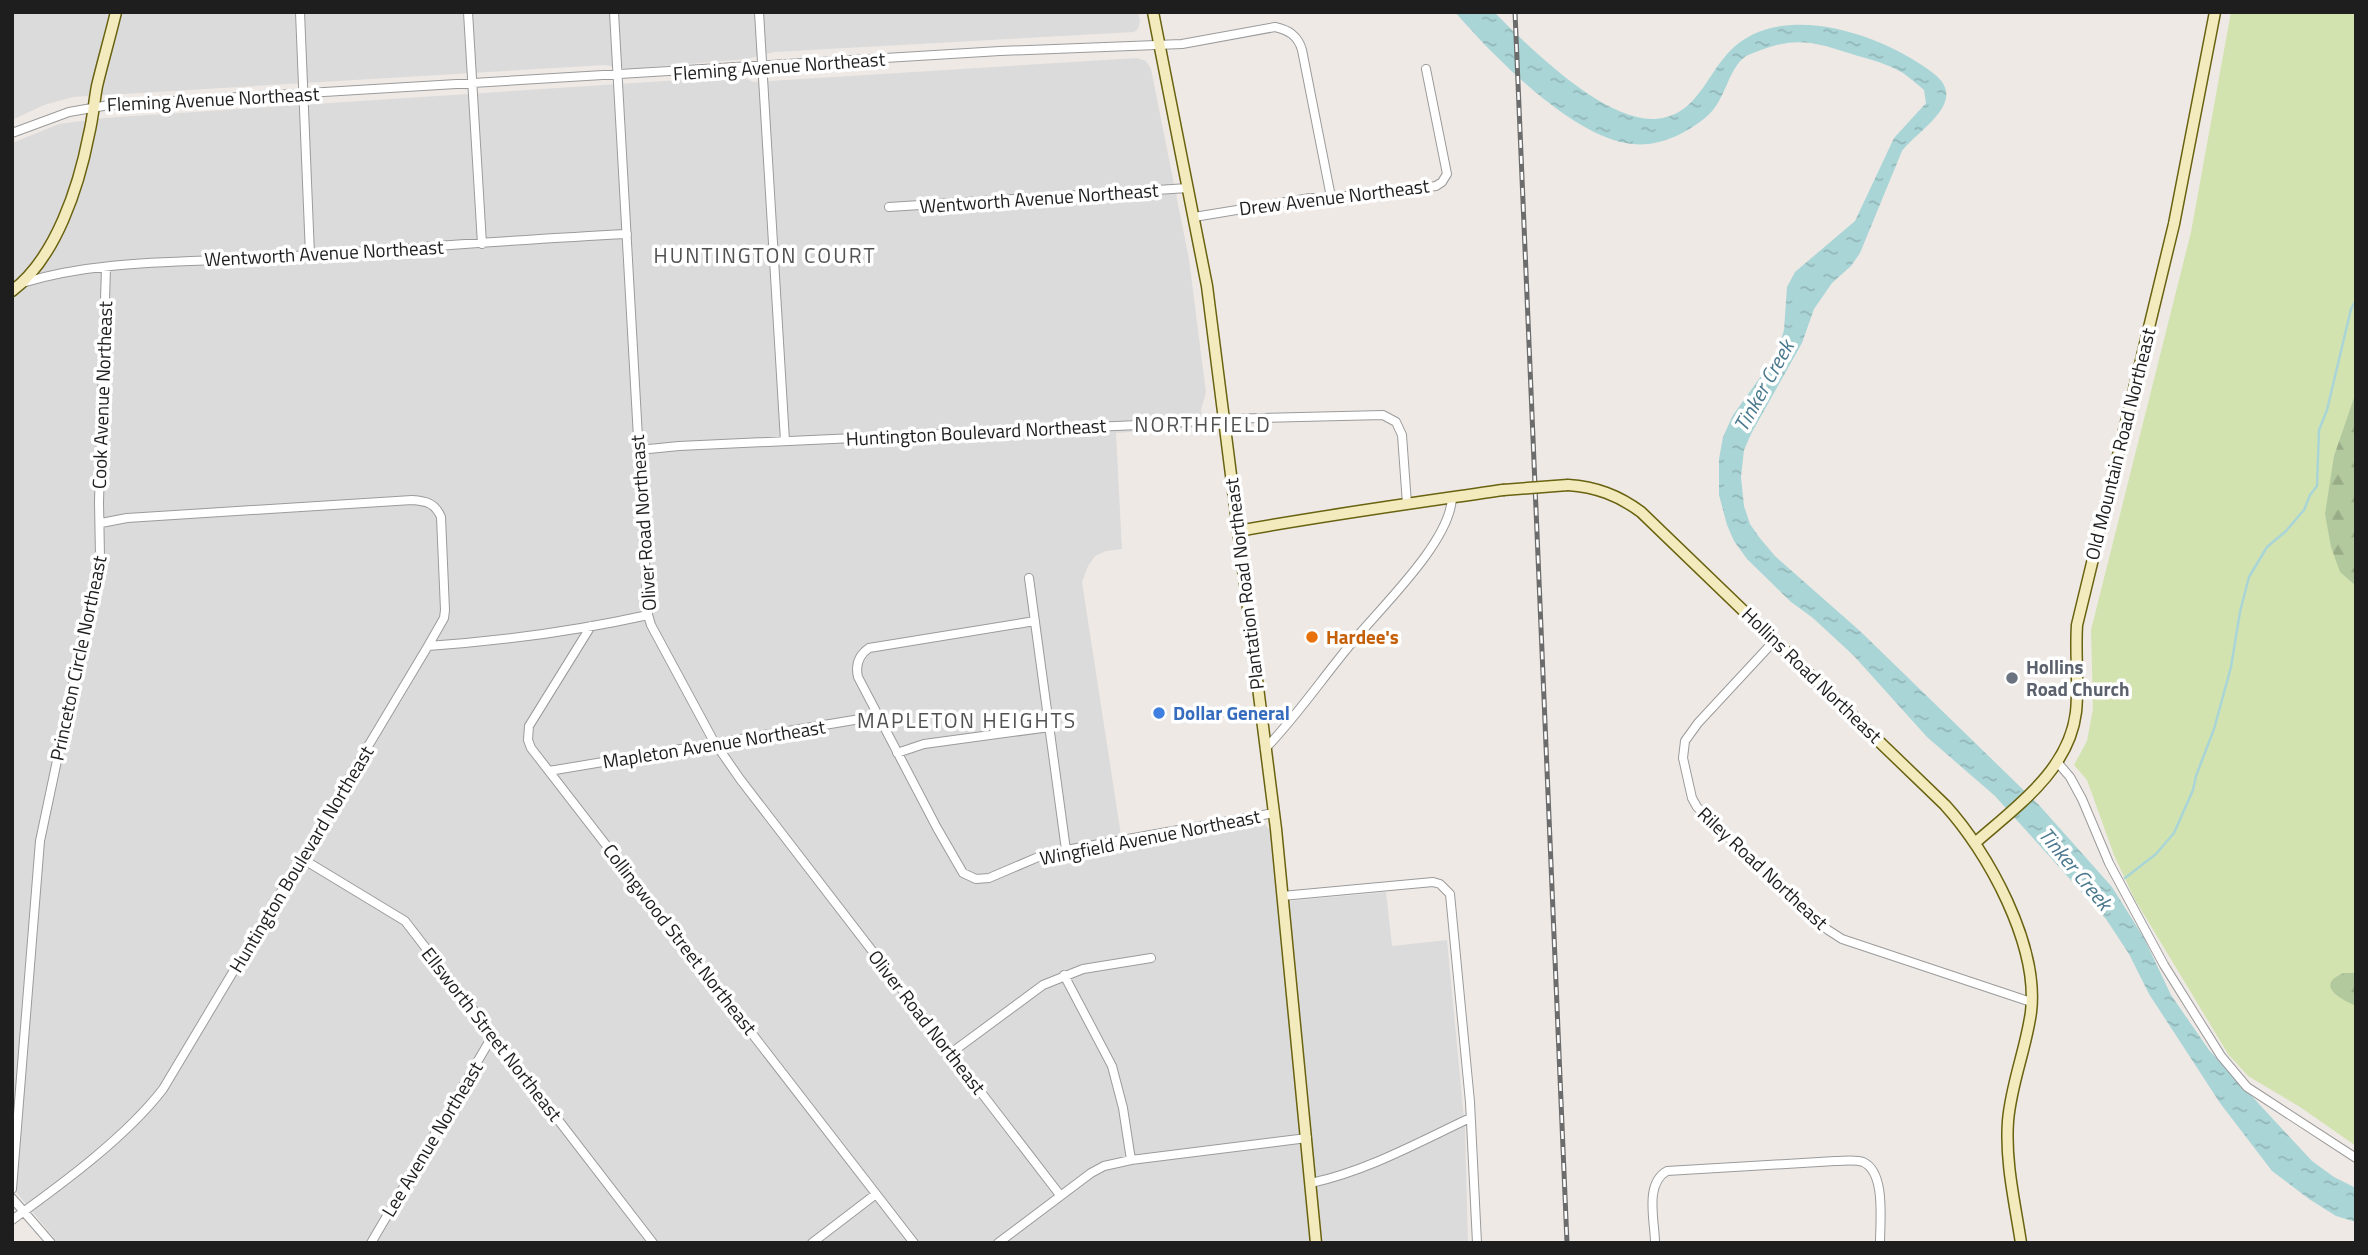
<svg xmlns="http://www.w3.org/2000/svg" width="2368" height="1255" font-family="'Titillium Web',sans-serif">
	<style>
		.residential { fill: #dcdbdb }
		.grass { fill: #d2e3b0 }
		.forest { fill: url(#forest-firs) }
		.water { fill: url(#water-ripples) }
		.lines { fill: none; stroke-linecap: round; stroke-linejoin: round }
		.stream { stroke: #aad5d7; stroke-width: 2.5 }
		.street-casing { stroke: #9b9b9b; stroke-width: 10 }
		.secondary-casing { stroke: #696210; stroke-width: 13 }
		.street { stroke: #fff; stroke-width: 8 }
		.secondary { stroke: #f3ebbe; stroke-width: 10 }
		.rail-casing { stroke: #6c6c6c; stroke-width: 5 }
		.rail { stroke: #fff; stroke-width: 2.5; stroke-dasharray: 8; stroke-linecap: butt }
		.secondary-bridge-casing { stroke: #696210; stroke-width: 13; stroke-linecap: butt }
		.secondary-bridge { stroke: #f3ebbe; stroke-width: 10 }
		.food-dot { fill: #e8710a; stroke: #fff; stroke-width: 2.5 }
		.worship-dot { fill: #6b7280; stroke: #fff; stroke-width: 2.5 }
		.shop-dot { fill: #3f7fe0; stroke: #fff; stroke-width: 2.5 }
		.labels { text-anchor: middle; stroke-width: 7; stroke-linejoin: round; paint-order: stroke }
		.street-label { font-size: 19px; fill: #1e1e1e; stroke: #fff }
		.food-label { font-size: 19px; font-weight: bold; fill: #c56008; stroke: #fff; text-anchor: start }
		.worship-label { font-size: 19px; font-weight: bold; fill: #5b616d; stroke: #fff; text-anchor: start }
		.shop-label { font-size: 19px; font-weight: bold; fill: #366cbe; stroke: #fff; text-anchor: start }
		.neighbourhood-label { font-size: 21px; letter-spacing: 2px; fill: #515151; stroke: #fff }
		.water-label { font-size: 21px; font-style: italic; fill: #4a788d; stroke: #fff }
	</style>
	<defs>
		<pattern id="forest-firs" width="22" height="20" patternUnits="userSpaceOnUse" patternTransform="scale(1.75)"><rect width="22" height="20" fill="#b2c99e"/><path d="M5 1l3.5 6h-7zM16 11l3.5 6h-7z" fill="#99ac88"/></pattern>
		<pattern id="water-ripples" width="26" height="14" patternUnits="userSpaceOnUse" patternTransform="scale(1.75)"><rect width="26" height="14" fill="#aad5d7"/><path d="M2 4q2-2 4 0t4 0M15 11q2-2 4 0t4 0" fill="none" stroke="#92b6b8"/></pattern>
	</defs>
	<rect width="100%" height="100%" fill="#eee9e5"/>
	<path class="residential" d="M12 12H1138L1140 21 1138 29 1134 32 774 52 747 59 629 69 605 65 73 97 44 105 12 120Z
		M1137 58 1146 61 1151 69 1189 259 1206 393 1201 410 1203 427 1116 433 1122 549 1106 551 1095 556 1088 566 1082 582 1123 848 1264 823 1270 831 1278 902 1386 892 1392 946 1447 940 1465 1129 1468 1243H58L12 1187V143L59 124 104 118 741 76 753 82Z"/>
	<path class="grass" d="M2231 12H2356V1146L2300 1107 2248 1076 2228 1054 2134 898 2114 855 2087 780 2074 765 2087 741 2093 709 2091 630 2191 232Z"/>
	<path class="forest" d="M2356 392V586L2340 572 2331 547 2325 514 2334 456Z
		M2344 973H2356V1006C2340 999 2314 985 2344 973Z"/>
	<path class="water" d="M1455 12H1494C1529 47 1604 122 1655 119 1701 116 1707 67 1739 43 1792 3 1885 36 1933 73 1970 101 1920 128 1902 151L1860 253 1851 266 1832 283 1814 309 1802 343 1751 434 1744 450 1741 477 1744 506 1750 524 1759 537 1775 556 1860 631 2039 805 2112 887 2144 938 2171 995 2209 1050 2312 1161 2334 1177 2356 1188V1222L2336 1216 2309 1199 2272 1171 2220 1103 2149 994 2129 954 2106 919 1995 796 1927 737 1854 656 1813 618 1791 602 1747 559 1734 541 1727 525 1719 495V459L1723 437 1733 415 1777 354 1784 330 1787 287 1795 272 1855 221 1894 138 1926 103 1924 90C1917 84 1910 78 1903 73 1890 65 1873 60 1858 56 1820 44 1800 35 1761 50 1756 52 1750 54 1746 56 1727 69 1726 102 1705 118 1685 134 1659 147 1632 144 1573 138 1493 56 1455 12Z"/>
	<g class="lines">
		<path class="stream" d="M2356 283V297
			M2125 878 2156 854 2174 833 2193 790 2196 776 2214 729 2231 667 2240 612 2249 577 2267 547 2286 531 2304 510 2310 495 2317 486 2319 430 2327 410 2351 309 2356 300"/>
		<defs>
			<path id="street" d="M300 12 310 255
				M468 12 482 244
				M614 12 648 615 651 625 713 740 740 779 1060 1195
				M759 12 785 441
				M12 133 69 112 109 105 1000 51 1182 44 1275 27C1289 30 1298 36 1302 50L1331 197
				M889 207 1188 188
				M1194 217 1310 198 1364 195 1436 186 1442 182 1447 174 1426 69
				M22 283C101 259 184 263 265 258 386 250 507 240 627 234
				M639 450 679 446 1160 424 1224 419 1383 415 1396 422 1402 435 1407 504
				M101 523 127 518 412 500C426 501 435 503 441 517L445 610 444 618 428 646
				M1029 578 1066 850
				M1035 621 869 648C859 655 855 664 858 677L937 828 963 873 976 879 989 878 1043 855 1066 850 1274 813
				M591 626 529 726 528 740 531 748 914 1243
				M1775 640 1698 723 1685 741 1683 758 1692 798 1697 807 1804 910 1828 930 1842 939 2031 1002
				M1265 749C1296 717 1321 680 1350 645 1378 610 1451 542 1452 497
				M897 753 924 744 1050 727
				M2058 763 2070 777 2082 799 2109 863 2164 965 2221 1056 2247 1087 2356 1158
				M549 771 878 716
				M301 858 405 921 653 1243
				M1282 896 1433 882 1440 884 1450 894 1470 1102 1477 1243
				M1064 975 1112 1066 1123 1108 1131 1160
				M951 1053 1043 985 1083 969 1151 958
				M1311 1183C1367 1171 1419 1142 1470 1118
				M12 1189 40 841 100 557 99 502 106 267
				M12 1198 51 1243
				M12 1220C62 1184 126 1137 163 1089L428 646C501 641 576 631 648 615
				M371 1243 493 1035
				M812 1243 876 1194
				M998 1243 1091 1173 1104 1166 1131 1160 1307 1138
				M1655 1243C1655 1221 1644 1184 1667 1171L1835 1161C1844 1161 1855 1159 1863 1162 1886 1172 1880 1221 1880 1243"/>
			<path id="secondary" d="M1153 12 1207 286 1276 829 1316 1243
				M12 291C56 258 79 186 89 134 93 118 94 102 97 86 103 61 110 37 116 12
				M1568 485C1596 487 1618 495 1641 512L1945 805C1988 852 2039 945 2031 1012 2026 1049 2011 1084 2008 1121 2005 1162 2015 1203 2021 1243
				M1238 531C1326 515 1414 503 1503 490
				M1976 842C2017 806 2069 770 2076 712 2079 683 2075 654 2077 625L2174 224 2215 12"/>
		</defs>
		<use href="#street" class="street-casing"/>
		<use href="#secondary" class="secondary-casing"/>
		<use href="#street" class="street"/>
		<use href="#secondary" class="secondary"/>
		<defs>
			<path id="rail" d="M1515 12 1567 1243"/>
		</defs>
		<use href="#rail" class="rail-casing"/>
		<use href="#rail" class="rail"/>
		<defs>
			<path id="secondary-bridge" d="M1503 490 1568 485"/>
		</defs>
		<use href="#secondary-bridge" class="secondary-bridge-casing"/>
		<use href="#secondary-bridge" class="secondary-bridge"/>
	</g>
	<circle class="food-dot" cx="1312" cy="637" r="7"/>
	<circle class="worship-dot" cx="2012" cy="678" r="7"/>
	<circle class="shop-dot" cx="1159" cy="713" r="7"/>
	<g class="labels">
		<g class="street-label">
			<text transform="translate(779 66) rotate(-4)" y="7">Fleming Avenue Northeast</text>
			<text transform="translate(213 99) rotate(-3)" y="7">Fleming Avenue Northeast</text>
			<text transform="translate(1334 197) rotate(-7)" y="7">Drew Avenue Northeast</text>
			<text transform="translate(1039 198) rotate(-4)" y="7">Wentworth Avenue Northeast</text>
			<text transform="translate(324 253) rotate(-3)" y="7">Wentworth Avenue Northeast</text>
			<text transform="translate(102 395) rotate(-88)" y="7">Cook Avenue Northeast</text>
			<text transform="translate(976 432) rotate(-3)" y="7">Huntington Boulevard Northeast</text>
			<text transform="translate(2120 444) rotate(-76)" y="7">Old Mountain Road Northeast</text>
			<text transform="translate(643 523) rotate(-94)" y="7">Oliver Road Northeast</text>
			<text transform="translate(1244 584) rotate(-97)" y="7">Plantation Road Northeast</text>
			<text transform="translate(78 658) rotate(-78)" y="7">Princeton Circle Northeast</text>
			<text transform="translate(1812 675) rotate(44)" y="7">Hollins Road Northeast</text>
			<text transform="translate(714 744) rotate(-9)" y="7">Mapleton Avenue Northeast</text>
			<text transform="translate(1150 837) rotate(-11)" y="7">Wingfield Avenue Northeast</text>
			<text transform="translate(301 859) rotate(-59)" y="7">Huntington Boulevard Northeast</text>
			<text transform="translate(1763 868) rotate(43)" y="7">Riley Road Northeast</text>
			<text transform="translate(680 939) rotate(52)" y="7">Collingwood Street Northeast</text>
			<text transform="translate(927 1022) rotate(52)" y="7">Oliver Road Northeast</text>
			<text transform="translate(492 1034) rotate(52)" y="7">Ellsworth Street Northeast</text>
			<text transform="translate(432 1139) rotate(-59)" y="7">Lee Avenue Northeast</text>
		</g>
		<g class="food-label">
			<text x="1326" y="644">Hardee's</text>
		</g>
		<g class="worship-label">
			<text x="2026" y="674">Hollins<tspan x="2026" dy="22">Road Church</tspan></text>
		</g>
		<g class="shop-label">
			<text x="1173" y="720">Dollar General</text>
		</g>
		<g class="neighbourhood-label">
			<text x="765" y="263">HUNTINGTON COURT</text>
			<text x="1203" y="432">NORTHFIELD</text>
			<text x="967" y="728">MAPLETON HEIGHTS</text>
		</g>
		<g class="water-label">
			<text transform="translate(1764 386) rotate(-61)" y="7">Tinker Creek</text>
			<text transform="translate(2075 869) rotate(50)" y="7">Tinker Creek</text>
		</g>
	</g>
	<rect width="2368" height="1255" fill="none" stroke="#1e1e1e" stroke-width="28"/>
</svg>
